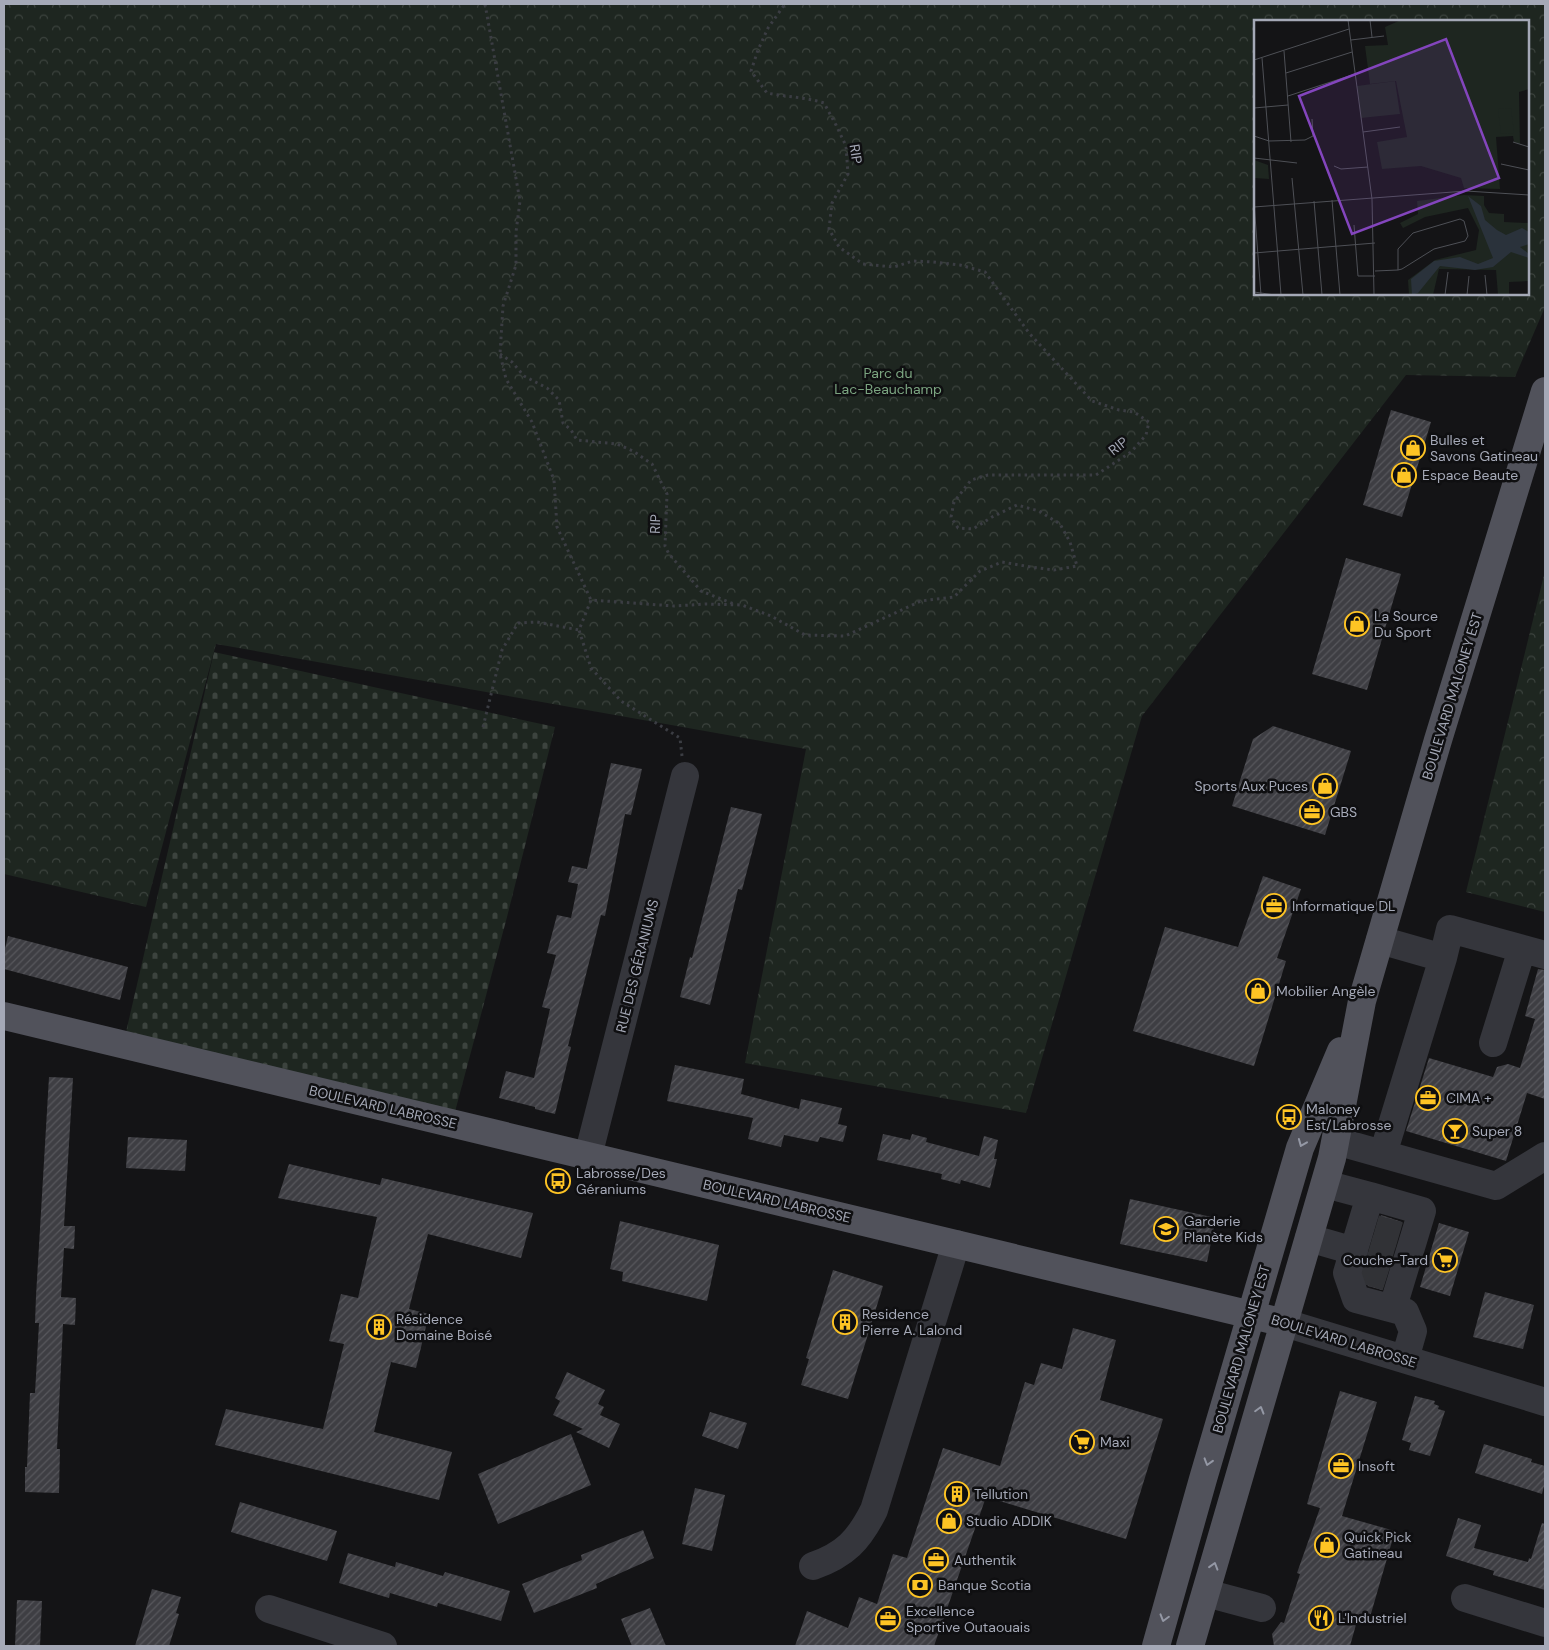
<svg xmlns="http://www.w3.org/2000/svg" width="1549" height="1650" font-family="'DM Sans',sans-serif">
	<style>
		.cemetery { fill: url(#cemetery-stones) }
		.park { fill: url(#park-crowns); fill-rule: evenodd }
		.building { fill: url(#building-hatch) }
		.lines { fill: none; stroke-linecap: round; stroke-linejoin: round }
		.minor-tunnel { stroke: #313236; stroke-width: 28; stroke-dasharray: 28 14; stroke-linecap: butt }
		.path { stroke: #3b3d43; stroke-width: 3; stroke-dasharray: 2.5 4; stroke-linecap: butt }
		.minor { stroke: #35363c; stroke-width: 28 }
		.major { stroke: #51525b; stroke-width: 28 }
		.oneway { stroke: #9498a5 }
		.labels { text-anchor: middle; stroke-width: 5; stroke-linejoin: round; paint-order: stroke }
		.street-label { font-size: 14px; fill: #a5a9b7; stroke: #0f0f11 }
		.park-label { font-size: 14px; fill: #7ba480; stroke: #0f0f11 }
		.poi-label { font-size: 14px; fill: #a5a9b7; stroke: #0f0f11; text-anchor: start }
		.inset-road { fill: none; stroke: #4e5056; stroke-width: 1 }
		.view { fill: #8345bd; fill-opacity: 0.15; stroke: #8345bd; stroke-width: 2.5 }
		.inset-edge { fill: none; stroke: #a5a9b7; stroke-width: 2.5 }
	</style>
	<defs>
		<pattern id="cemetery-stones" width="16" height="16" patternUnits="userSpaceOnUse" patternTransform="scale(1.25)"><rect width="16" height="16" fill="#1e2620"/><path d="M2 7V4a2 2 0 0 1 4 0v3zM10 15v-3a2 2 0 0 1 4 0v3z" fill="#3c433e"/></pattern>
		<pattern id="park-crowns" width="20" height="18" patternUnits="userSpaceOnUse" patternTransform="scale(1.25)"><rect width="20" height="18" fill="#1e2620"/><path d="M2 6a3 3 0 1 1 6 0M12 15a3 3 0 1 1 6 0" fill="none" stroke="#3c433e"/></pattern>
		<pattern id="building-hatch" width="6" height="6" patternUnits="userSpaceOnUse" patternTransform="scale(1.25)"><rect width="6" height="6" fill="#3e3e43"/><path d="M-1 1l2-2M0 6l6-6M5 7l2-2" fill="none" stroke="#57575c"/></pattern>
	</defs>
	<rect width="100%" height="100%" fill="#141416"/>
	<path class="cemetery" d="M214 652 555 727 507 917 452 1123 123 1045Z"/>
	<path class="park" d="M4 4H1545V307L1515 377 1406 375 1142 716 1026 1113 745 1063 806 749 216 644 146 907 4 874ZM1255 21H1528V294H1255Z
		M1545 571V912L1466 892Z"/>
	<path class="building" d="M1391 410 1431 422 1402 517 1363 505Z
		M1346 558 1401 574 1367 690 1312 674Z
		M1273 726 1351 751 1325 835 1232 806 1253 739Z
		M611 763 642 769 631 815 625 814 605 916 601 915 568 1046 571 1047 555 1114 535 1109V1107L499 1098 506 1071 534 1078 550 1009 542 1007 556 955 547 953 557 915 571 918 578 884 568 882 572 866 587 869Z
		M731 807 762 814 742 890 738 889 710 1005 680 997 690 957 692 958Z
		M1263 876 1301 889 1277 958 1286 961 1254 1066 1133 1031 1165 927 1238 947Z
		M8 936 128 967 120 1000 4 969V953Z
		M1538 969 1545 970V1099L1527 1093 1506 1161 1406 1131 1429 1058 1493 1077 1497 1067 1508 1064 1520 1068 1535 1019 1525 1016Z
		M675 1065 744 1079 741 1094 799 1109 801 1099 842 1108 838 1124 847 1126 843 1142 820 1137 818 1142 784 1135 781 1147 748 1139 753 1118 667 1101Z
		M49 1077 73 1078 64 1226H75L74 1249 64 1248 61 1297 76 1298 75 1325 63 1324 57 1449H60L59 1493 25 1492V1467H27L30 1393H35L39 1323H35L36 1296Z
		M883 1134 910 1140 912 1134 927 1138 926 1142 979 1156 984 1136 998 1140 994 1159H997L990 1188 961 1180 960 1184 941 1179 942 1174 877 1160Z
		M128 1137 187 1140 185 1171 126 1168Z
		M289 1164 380 1185 382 1178 533 1213 521 1258 428 1234 409 1309 429 1314 416 1368 391 1362 374 1432 452 1452 439 1500 215 1445 226 1409 323 1429 344 1344 329 1341 341 1294 358 1298 377 1217 278 1198Z
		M1130 1199 1216 1218 1207 1262 1120 1244Z
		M1381 1215 1402 1222 1382 1290 1368 1286 1363 1273Z
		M620 1221 719 1245 707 1301 622 1281 623 1272 610 1269Z
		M1439 1223 1469 1232 1450 1296 1420 1287Z
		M833 1270 883 1286 848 1399 801 1385 809 1359 806 1358Z
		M1485 1292 1534 1305 1523 1349 1473 1337Z
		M1073 1328 1116 1340 1100 1400 1163 1419 1126 1539 986 1497 934 1646H795L807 1611 848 1628 859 1597 877 1604 893 1554 907 1558 943 1448 1000 1466 1025 1382 1034 1385 1041 1363 1062 1369Z
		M567 1372 605 1390 598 1404 604 1407 600 1415 620 1424 609 1448 576 1432 583 1429 553 1415 560 1401 555 1398Z
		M1340 1391 1377 1402 1342 1516 1395 1531 1370 1617 1359 1614 1350 1646H1274L1272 1634 1281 1622 1284 1623 1300 1574 1297 1573 1320 1508 1307 1504Z
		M1415 1396 1435 1401 1434 1404 1439 1406 1438 1409 1445 1411 1430 1456 1409 1450 1411 1443 1402 1440Z
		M710 1412 747 1423 738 1449 702 1436Z
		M571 1434 591 1485 498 1524 478 1474Z
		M1484 1444 1532 1459 1531 1462 1545 1466V1482L1542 1494 1475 1473Z
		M695 1488 725 1495 712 1551 682 1544Z
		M240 1502 337 1531 327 1561 231 1532Z
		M1458 1518 1481 1525 1474 1548 1528 1562 1529 1558 1531 1559 1542 1523 1545 1524V1590L1493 1575 1494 1571 1446 1556Z
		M643 1530 654 1558 596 1584 597 1588 534 1613 522 1584 582 1560 581 1555Z
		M348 1553 395 1567 396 1562 443 1576 445 1572 510 1591 501 1621 438 1603 437 1607 390 1593 389 1598 339 1583Z
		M152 1589 181 1597 176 1613 179 1614 169 1646H135Z
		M17 1600 42 1601 40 1646H15Z
		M650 1608 666 1646H632L621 1619Z"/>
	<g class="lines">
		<path class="minor-tunnel" d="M1375 1229 1399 1236
			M1369 1249 1393 1256
			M1362 1269 1387 1277"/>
		<path class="path" d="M485 4 520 201 516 232V265L503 306 500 354 506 379 532 422 554 480 557 527 591 600
			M500 354 512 362 524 376 547 388 559 400 563 423 571 430 577 440 617 444 633 451 652 464 667 494 665 546 669 554 701 591 734 604
			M483 727 502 650 518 623 537 622 579 630
			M682 756 680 738 621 701 591 668 579 630 591 600 674 606 706 604 742 605 771 616 805 635 845 636 921 601 954 597 980 571 1002 562 1031 567 1054 570 1077 566 1070 542 1060 524 1039 511 1017 505 992 517 973 529 958 528 951 517 954 502 971 480 988 475H1096L1131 452 1146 435 1149 422 1134 412 1119 410 1092 401 1029 333 985 272 960 265 933 262 913 261 894 267 863 264 839 247 829 229 832 203 848 174 846 146 836 125 824 103C805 97 786 97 767 93L751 71 758 50 768 28 785 4"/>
		<path class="minor" d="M1380 940 1443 958 1450 929 1545 955
			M1493 1043 1522 949
			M1336 1141 1496 1186 1545 1156
			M1383 1154 1443 958
			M588 1156 685 776
			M1325 1184 1370 1196
			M1309 1238 1354 1251
			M1393 1307 1422 1211 1370 1196 1347 1273 1356 1299 1405 1312 1413 1331 1405 1359
			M1285 1323 1545 1402
			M813 1566C845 1555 859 1540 874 1510L956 1244
			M1206 1593 1262 1608
			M1465 1598 1545 1623
			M269 1609 383 1646"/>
		<path class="major" d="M4 1016 1285 1323
			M1156 1646 1203 1479 1300 1148 1341 1051
			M1190 1646 1332 1158 1362 1001 1438 740 1545 391"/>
	</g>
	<defs><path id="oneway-chevron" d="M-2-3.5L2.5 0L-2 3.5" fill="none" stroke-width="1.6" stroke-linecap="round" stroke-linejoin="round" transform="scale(1.25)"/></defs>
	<g class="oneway">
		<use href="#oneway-chevron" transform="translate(1302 1143) rotate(112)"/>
		<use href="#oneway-chevron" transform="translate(1260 1410) rotate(-74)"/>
		<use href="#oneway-chevron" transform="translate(1208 1462) rotate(107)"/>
		<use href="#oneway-chevron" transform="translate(1214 1566) rotate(-73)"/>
		<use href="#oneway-chevron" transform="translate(1164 1618) rotate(106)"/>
	</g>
	<defs>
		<symbol id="shop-ring" viewBox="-11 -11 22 22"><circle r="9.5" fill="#0f0f11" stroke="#fec424" stroke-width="1.5"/><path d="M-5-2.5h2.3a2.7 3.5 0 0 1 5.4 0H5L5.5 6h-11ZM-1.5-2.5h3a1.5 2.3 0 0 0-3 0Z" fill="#fec424"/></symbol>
		<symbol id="office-ring" viewBox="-11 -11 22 22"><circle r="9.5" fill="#0f0f11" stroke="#fec424" stroke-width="1.5"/><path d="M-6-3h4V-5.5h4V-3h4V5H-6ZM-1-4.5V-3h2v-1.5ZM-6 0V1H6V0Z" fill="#fec424"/></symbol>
		<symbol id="bus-ring" viewBox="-11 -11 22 22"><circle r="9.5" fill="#0f0f11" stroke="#fec424" stroke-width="1.5"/><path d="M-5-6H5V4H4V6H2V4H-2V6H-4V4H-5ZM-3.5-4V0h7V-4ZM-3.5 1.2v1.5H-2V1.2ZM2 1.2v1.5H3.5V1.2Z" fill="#fec424"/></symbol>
		<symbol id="bar-ring" viewBox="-11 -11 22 22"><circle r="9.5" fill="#0f0f11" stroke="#fec424" stroke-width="1.5"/><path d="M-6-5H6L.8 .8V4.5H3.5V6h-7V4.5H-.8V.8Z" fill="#fec424"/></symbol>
		<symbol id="school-ring" viewBox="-11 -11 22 22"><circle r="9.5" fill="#0f0f11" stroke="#fec424" stroke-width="1.5"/><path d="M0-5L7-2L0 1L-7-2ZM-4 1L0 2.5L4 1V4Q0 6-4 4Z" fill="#fec424"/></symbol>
		<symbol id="supermarket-ring" viewBox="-11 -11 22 22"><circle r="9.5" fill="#0f0f11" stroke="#fec424" stroke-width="1.5"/><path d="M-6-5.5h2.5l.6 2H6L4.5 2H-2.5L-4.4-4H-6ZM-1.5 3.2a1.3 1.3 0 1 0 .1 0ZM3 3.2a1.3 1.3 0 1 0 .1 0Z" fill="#fec424"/></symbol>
		<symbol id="building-ring" viewBox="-11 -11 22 22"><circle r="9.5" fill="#0f0f11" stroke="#fec424" stroke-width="1.5"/><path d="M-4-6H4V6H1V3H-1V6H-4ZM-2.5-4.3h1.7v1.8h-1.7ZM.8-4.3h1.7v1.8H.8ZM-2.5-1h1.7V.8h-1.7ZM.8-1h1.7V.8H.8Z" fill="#fec424"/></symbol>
		<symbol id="bank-ring" viewBox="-11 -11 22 22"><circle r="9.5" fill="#0f0f11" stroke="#fec424" stroke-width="1.5"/><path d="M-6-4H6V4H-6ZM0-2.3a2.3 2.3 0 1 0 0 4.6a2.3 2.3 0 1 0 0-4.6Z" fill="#fec424"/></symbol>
		<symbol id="restaurant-ring" viewBox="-11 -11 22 22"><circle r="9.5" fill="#0f0f11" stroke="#fec424" stroke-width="1.5"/><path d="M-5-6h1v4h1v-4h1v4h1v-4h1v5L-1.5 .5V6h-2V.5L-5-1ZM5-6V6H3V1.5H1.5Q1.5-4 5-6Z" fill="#fec424"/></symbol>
	</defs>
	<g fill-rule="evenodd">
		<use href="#shop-ring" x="1399" y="434" width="28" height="28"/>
		<use href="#shop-ring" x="1390" y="461" width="28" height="28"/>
		<use href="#shop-ring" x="1343" y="610" width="28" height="28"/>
		<use href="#shop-ring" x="1311" y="772" width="28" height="28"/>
		<use href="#office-ring" x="1298" y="798" width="28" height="28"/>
		<use href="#office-ring" x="1260" y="892" width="28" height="28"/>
		<use href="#shop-ring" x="1244" y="977" width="28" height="28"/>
		<use href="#office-ring" x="1414" y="1084" width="28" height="28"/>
		<use href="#bus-ring" x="1275" y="1103" width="28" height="28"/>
		<use href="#bar-ring" x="1441" y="1117" width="28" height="28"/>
		<use href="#bus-ring" x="544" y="1167" width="28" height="28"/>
		<use href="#school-ring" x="1152" y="1215" width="28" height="28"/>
		<use href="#supermarket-ring" x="1431" y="1246" width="28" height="28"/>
		<use href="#building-ring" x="831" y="1308" width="28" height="28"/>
		<use href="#building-ring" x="365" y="1313" width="28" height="28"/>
		<use href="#supermarket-ring" x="1068" y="1428" width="28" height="28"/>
		<use href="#office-ring" x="1327" y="1452" width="28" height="28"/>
		<use href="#building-ring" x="943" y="1480" width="28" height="28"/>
		<use href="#shop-ring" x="935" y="1507" width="28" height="28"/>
		<use href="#shop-ring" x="1313" y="1531" width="28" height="28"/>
		<use href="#office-ring" x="922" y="1546" width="28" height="28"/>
		<use href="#bank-ring" x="906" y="1571" width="28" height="28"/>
		<use href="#restaurant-ring" x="1307" y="1604" width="28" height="28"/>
		<use href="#office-ring" x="874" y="1605" width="28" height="28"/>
	</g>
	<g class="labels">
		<g class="street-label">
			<text transform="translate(856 154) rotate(81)" y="5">RIP</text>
			<text transform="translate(1118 446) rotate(-38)" y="5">RIP</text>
			<text transform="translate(655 524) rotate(-88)" y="5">RIP</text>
			<text transform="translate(1452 696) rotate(-73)" y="5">BOULEVARD MALONEY EST</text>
			<text transform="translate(637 966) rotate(-76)" y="5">RUE DES GÉRANIUMS</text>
			<text transform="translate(383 1107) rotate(13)" y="5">BOULEVARD LABROSSE</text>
			<text transform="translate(777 1201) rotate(13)" y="5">BOULEVARD LABROSSE</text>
			<text transform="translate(1344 1341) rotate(17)" y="5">BOULEVARD LABROSSE</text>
			<text transform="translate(1241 1349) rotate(-74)" y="5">BOULEVARD MALONEY EST</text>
		</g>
		<g class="park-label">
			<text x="888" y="378">Parc du<tspan x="888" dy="16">Lac-Beauchamp</tspan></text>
		</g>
		<g class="poi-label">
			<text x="1430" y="445">Bulles et<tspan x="1430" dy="16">Savons Gatineau</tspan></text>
			<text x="1422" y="480">Espace Beaute</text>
			<text x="1374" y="621">La Source<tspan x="1374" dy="16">Du Sport</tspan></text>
			<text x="1308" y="791" text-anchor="end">Sports Aux Puces</text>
			<text x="1330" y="817">GBS</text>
			<text x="1292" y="911">Informatique DL</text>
			<text x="1276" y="996">Mobilier Angèle</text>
			<text x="1446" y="1103">CIMA +</text>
			<text x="1306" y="1114">Maloney<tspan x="1306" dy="16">Est/Labrosse</tspan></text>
			<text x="1472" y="1136">Super 8</text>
			<text x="576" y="1178">Labrosse/Des<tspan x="576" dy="16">Géraniums</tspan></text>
			<text x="1184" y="1226">Garderie<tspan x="1184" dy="16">Planète Kids</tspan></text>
			<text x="1428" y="1265" text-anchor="end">Couche-Tard</text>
			<text x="862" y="1319">Residence<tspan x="862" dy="16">Pierre A. Lalond</tspan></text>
			<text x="396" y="1324">Résidence<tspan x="396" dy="16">Domaine Boisé</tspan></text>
			<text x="1100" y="1447">Maxi</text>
			<text x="1358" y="1471">Insoft</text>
			<text x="974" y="1499">Tellution</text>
			<text x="966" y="1526">Studio ADDIK</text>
			<text x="1344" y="1542">Quick Pick<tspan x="1344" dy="16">Gatineau</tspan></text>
			<text x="954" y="1565">Authentik</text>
			<text x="938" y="1590">Banque Scotia</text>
			<text x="906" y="1616">Excellence<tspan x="906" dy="16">Sportive Outaouais</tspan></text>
			<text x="1338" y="1623">L'Industriel</text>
		</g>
	</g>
	<g transform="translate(1254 20)">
		<rect width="275" height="275" fill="#141416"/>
		<path d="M141 61 146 94 107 98 103 66Z" fill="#1e2620"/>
		<path d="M147 0H275V69L265 72 266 124 260 122 259 116 242 117 246 169 210 168 207 158 167 146 128 149 123 122 153 117 142 61 116 64 111 26 134 25 131 7ZM0 140 14 145 15 159 1 158ZM210 175 230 176V185L235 193 250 194V202L275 203V261L255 262V275H244L242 250 185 249 179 275H155L154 260 181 240 222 230 225 210 214 188 171 197 149 208 146 203 164 194 163 181Z" fill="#1e2620"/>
		<path d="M257 88 260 113 247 114 244 89Z" fill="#1e2620"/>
		<path d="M214 176 227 186 231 200 243 210 252 215 268 208 275 212V224L266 227 275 234V238L257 232 239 247 221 250 186 246 164 273 158 275 157 259 180 241 206 237 224 244 239 238Z" fill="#2a323b"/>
		<path class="inset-road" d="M94 0 118 179M116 0 118 17M97 20 130 16M30 31 37 122M8 38 27 275M0 40 95 9M32 53 98 32M34 76 101 54M0 88 34 85M109 112 146 107M0 116 15 121 51 120 59 116 58 99M259 122 275 127M0 138 43 143M247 144 275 150M80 146 87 149 114 147M38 158 49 275M118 179 120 275M78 180 86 275M60 181 68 275M0 183 7 275M0 187 212 171 275 175M100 205 104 256H121M0 233 121 223M121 251 144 250 148 249 180 229 211 221 214 216 210 201 206 199 159 213 144 229V250M231 255 233 275M0 272 21 275M191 275 194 252M213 275 215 256"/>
		<path class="view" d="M192 19 245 158 98 214 45 76Z"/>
		<rect width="275" height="275" class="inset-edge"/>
	</g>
	<rect width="1549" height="1650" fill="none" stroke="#a5a9b7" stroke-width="10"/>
</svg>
